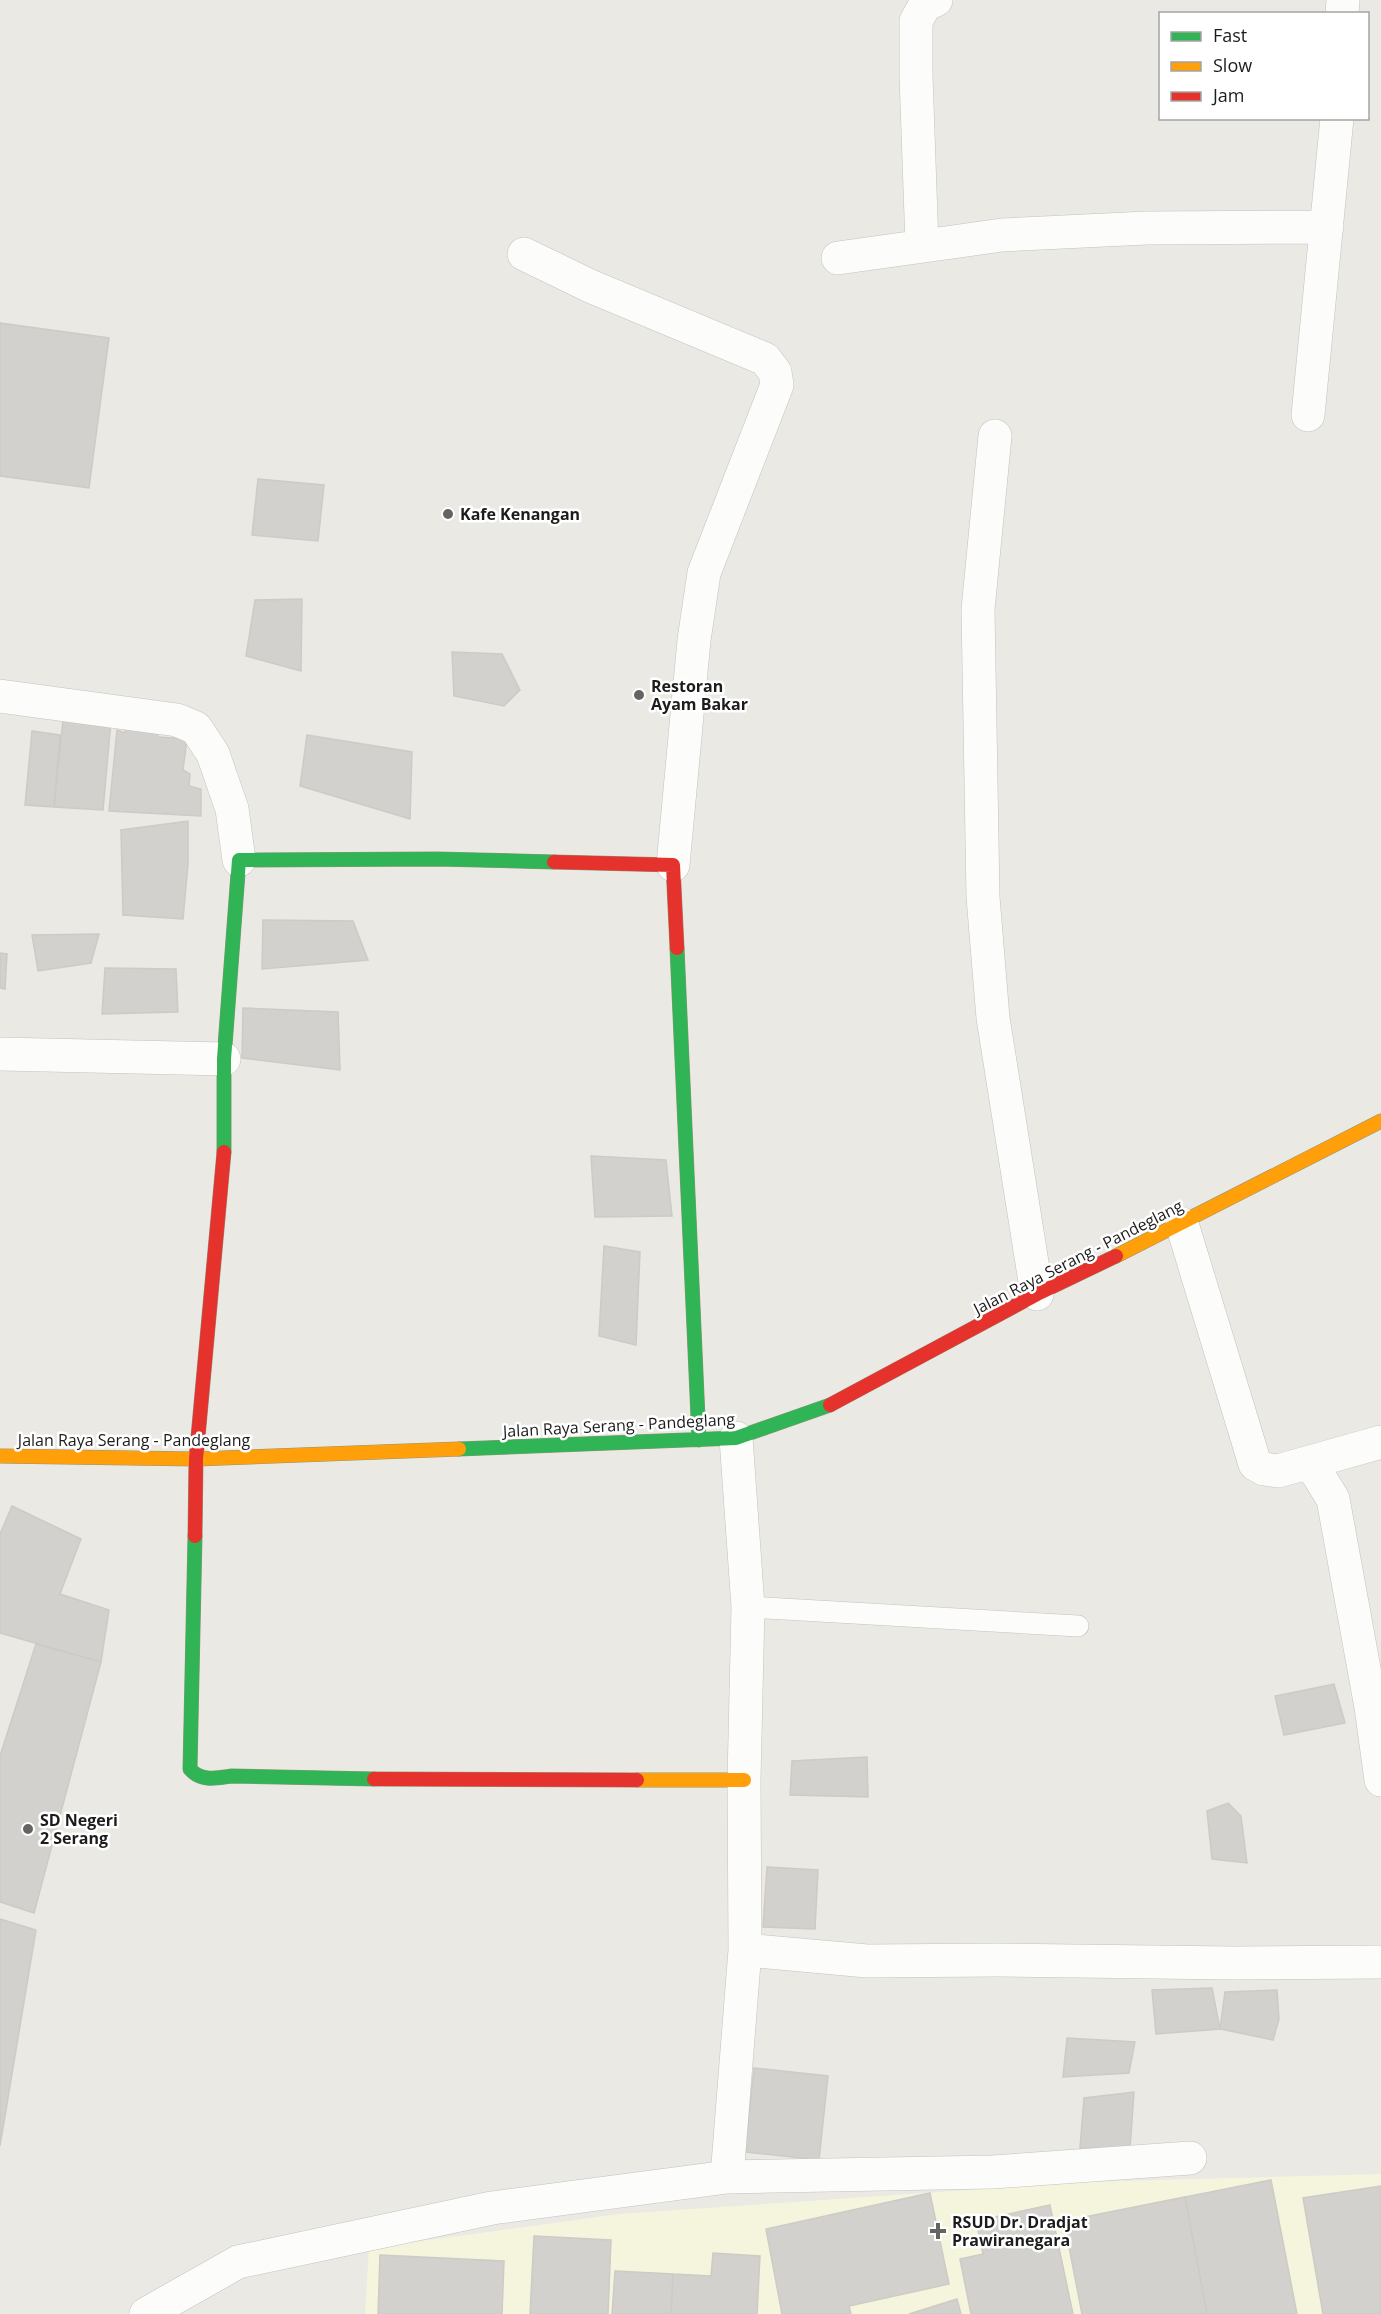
<svg xmlns="http://www.w3.org/2000/svg" width="1381" height="2314" font-family="'Open Sans',sans-serif">
	<style>
		.education { fill: #f5f5de }
		.building { fill: #d3d1cd; stroke: #cecac5; stroke-width: 1.5 }
		.lines { fill: none; stroke-linecap: round; stroke-linejoin: round }
		.lane-casing { stroke: #c3c2c0; stroke-width: 22 }
		.street-casing { stroke: #c3c2c0; stroke-width: 34 }
		.fast-casing { stroke: #92957c; stroke-width: 15 }
		.slow-casing { stroke: #92957c; stroke-width: 15 }
		.jam-casing { stroke: #92957c; stroke-width: 15 }
		.lane { stroke: #fcfcfb; stroke-width: 21 }
		.street { stroke: #fcfcfb; stroke-width: 33 }
		.fast { stroke: #30b455; stroke-width: 14 }
		.slow { stroke: #ff9f0a; stroke-width: 14 }
		.jam { stroke: #e5322d; stroke-width: 14 }
		.poi-dot { fill: #646462; stroke: #fff; stroke-width: 2 }
		.labels { text-anchor: middle; stroke-width: 5; stroke-linejoin: round; paint-order: stroke }
		.poi-label { font-size: 16px; font-weight: bold; fill: #1c1c1c; stroke: #fff; text-anchor: start }
		.street-label { font-size: 16px; fill: #1c1c1c; stroke: #fff }
	</style>
	<rect width="100%" height="100%" fill="#ebe9e4"/>
	<path class="education" d="M1381 2174V2314H365L369 2248 620 2214 1082 2182Z"/>
	<path class="building" d="M0 323 109 338 89 488 0 476Z
		M258 479 324 485 318 541 252 535Z
		M302 599 301 671 246 656 255 600Z
		M452 652 502 654 520 690 504 706 454 696Z
		M63 720 111 721 103 810 54 807Z
		M126 722 156 723 158 737 187 739 183 770 190 774 189 786 201 789V816L109 811 117 730 125 733Z
		M32 731 60 735 54 807 25 805Z
		M307 735 412 752 410 819 300 786Z
		M188 821V864L183 919 123 915 121 830Z
		M263 920 353 921 368 960 262 969Z
		M99 934 91 963 38 971 32 935Z
		M0 953 7 954 5 989 0 988Z
		M105 968 176 969 178 1012 102 1014Z
		M243 1008 338 1012 340 1070 242 1058Z
		M591 1156 666 1160 672 1216 595 1217Z
		M604 1246 640 1252 636 1345 599 1336Z
		M12 1506 81 1539 60 1594 109 1610 101 1662 0 1633V1534Z
		M36 1644 101 1662 34 1913 0 1902V1756Z
		M1334 1684 1345 1723 1284 1735 1275 1696Z
		M867 1757 868 1797 790 1795 792 1761Z
		M1228 1803 1241 1816 1247 1863 1212 1859 1207 1811Z
		M767 1867 818 1870 815 1929 763 1927Z
		M0 1919 36 1930 0 2146Z
		M1212 1988 1220 2029 1156 2034 1152 1990Z
		M1277 1990 1279 2019 1273 2040 1220 2029 1225 1992Z
		M1067 2038 1135 2042 1129 2073 1063 2077Z
		M754 2068 828 2076 819 2160 745 2152Z
		M1134 2092 1130 2149 1080 2148 1084 2098Z
		M1271 2180 1297 2314H1207L1185 2197Z
		M1381 2186V2314H1323L1303 2198Z
		M930 2193 949 2284 849 2306 851 2314H782L766 2229Z
		M1185 2197 1207 2314H1082L1064 2221Z
		M1050 2205 1073 2314H971L960 2259 983 2254 976 2221Z
		M534 2236 611 2240 608 2314H530Z
		M713 2253 760 2256 757 2314H671L673 2274 711 2276Z
		M380 2255 504 2261 502 2314H378Z
		M615 2271 673 2274 671 2314H612Z
		M957 2299 961 2314H909Z"/>
	<g class="lines">
		<defs>
			<path id="lane" d="M748 1607 1078 1626"/>
			<path id="street" d="M1342 14 1343 0
				M922 246 916 75V21L925 5 936 0
				M524 254 590 286 765 359 775 372 777 385 704 573 694 640 673 865
				M838 258 1002 235 1147 228 1327 227
				M1308 415 1337 118
				M995 436 978 609 983 897 993 1018 1037 1294
				M0 696 177 720 196 728 213 754 232 809 239 860
				M0 1054 224 1059
				M1182 1224 1255 1464 1264 1469 1278 1471 1381 1442
				M1308 1464 1317 1473 1333 1499 1371 1707 1381 1780
				M745 1950 867 1961 999 1960 1232 1963 1381 1962
				M727 2177 993 2172 1190 2158
				M146 2314 238 2262 492 2208 727 2177 745 1950 744 1780 748 1607 736 1438"/>
			<path id="fast" d="M677 948 699 1440
				M224 1152V1059L239 860 437 859 554 862
				M459 1449 736 1438 830 1405
				M195 1536 190 1769C201 1782 217 1778 232 1776L374 1779"/>
			<path id="slow" d="M1116 1256 1381 1121
				M0 1456 196 1459 459 1449
				M637 1780H744"/>
			<path id="jam" d="M554 862 673 865 677 948
				M830 1405 1037 1294 1116 1256
				M195 1536 196 1459 224 1152
				M374 1779 637 1780"/>
		</defs>
		<use href="#lane" class="lane-casing"/>
		<use href="#street" class="street-casing"/>
		<use href="#fast" class="fast-casing"/>
		<use href="#slow" class="slow-casing"/>
		<use href="#jam" class="jam-casing"/>
		<use href="#lane" class="lane"/>
		<use href="#street" class="street"/>
		<use href="#fast" class="fast"/>
		<use href="#slow" class="slow"/>
		<use href="#jam" class="jam"/>
	</g>
	<g class="poi-dot">
		<circle cx="448" cy="514" r="6"/>
		<circle cx="639" cy="695" r="6"/>
		<circle cx="28" cy="1829" r="6"/>
		<path d="M935 2222h6v6h6v6h-6v6h-6v-6h-6v-6h6z"/>
	</g>
	<g class="labels">
		<g class="poi-label">
			<text x="460" y="520">Kafe Kenangan</text>
			<text x="651" y="692">Restoran<tspan x="651" dy="18">Ayam Bakar</tspan></text>
			<text x="40" y="1826">SD Negeri<tspan x="40" dy="18">2 Serang</tspan></text>
			<text x="952" y="2228">RSUD Dr. Dradjat<tspan x="952" dy="18">Prawiranegara</tspan></text>
		</g>
		<g class="street-label">
			<text transform="translate(1078 1257) rotate(-27)" y="6">Jalan Raya Serang - Pandeglang</text>
			<text transform="translate(619 1425) rotate(-3)" y="6">Jalan Raya Serang - Pandeglang</text>
			<text x="134" y="1446">Jalan Raya Serang - Pandeglang</text>
		</g>
	</g>
	<rect x="1159" y="12" width="210" height="108" fill="#ffffff" stroke="#a4a4a4" stroke-width="1.5"/>
	<rect x="1171" y="32" width="30" height="9" fill="#30b455" stroke="#a4a4a4" stroke-width="1.5"/>
	<text x="1213" y="42" font-size="18" fill="#1c1c1c">Fast</text>
	<rect x="1171" y="62" width="30" height="9" fill="#ff9f0a" stroke="#a4a4a4" stroke-width="1.5"/>
	<text x="1213" y="72" font-size="18" fill="#1c1c1c">Slow</text>
	<rect x="1171" y="92" width="30" height="9" fill="#e5322d" stroke="#a4a4a4" stroke-width="1.5"/>
	<text x="1213" y="102" font-size="18" fill="#1c1c1c">Jam</text>
</svg>
